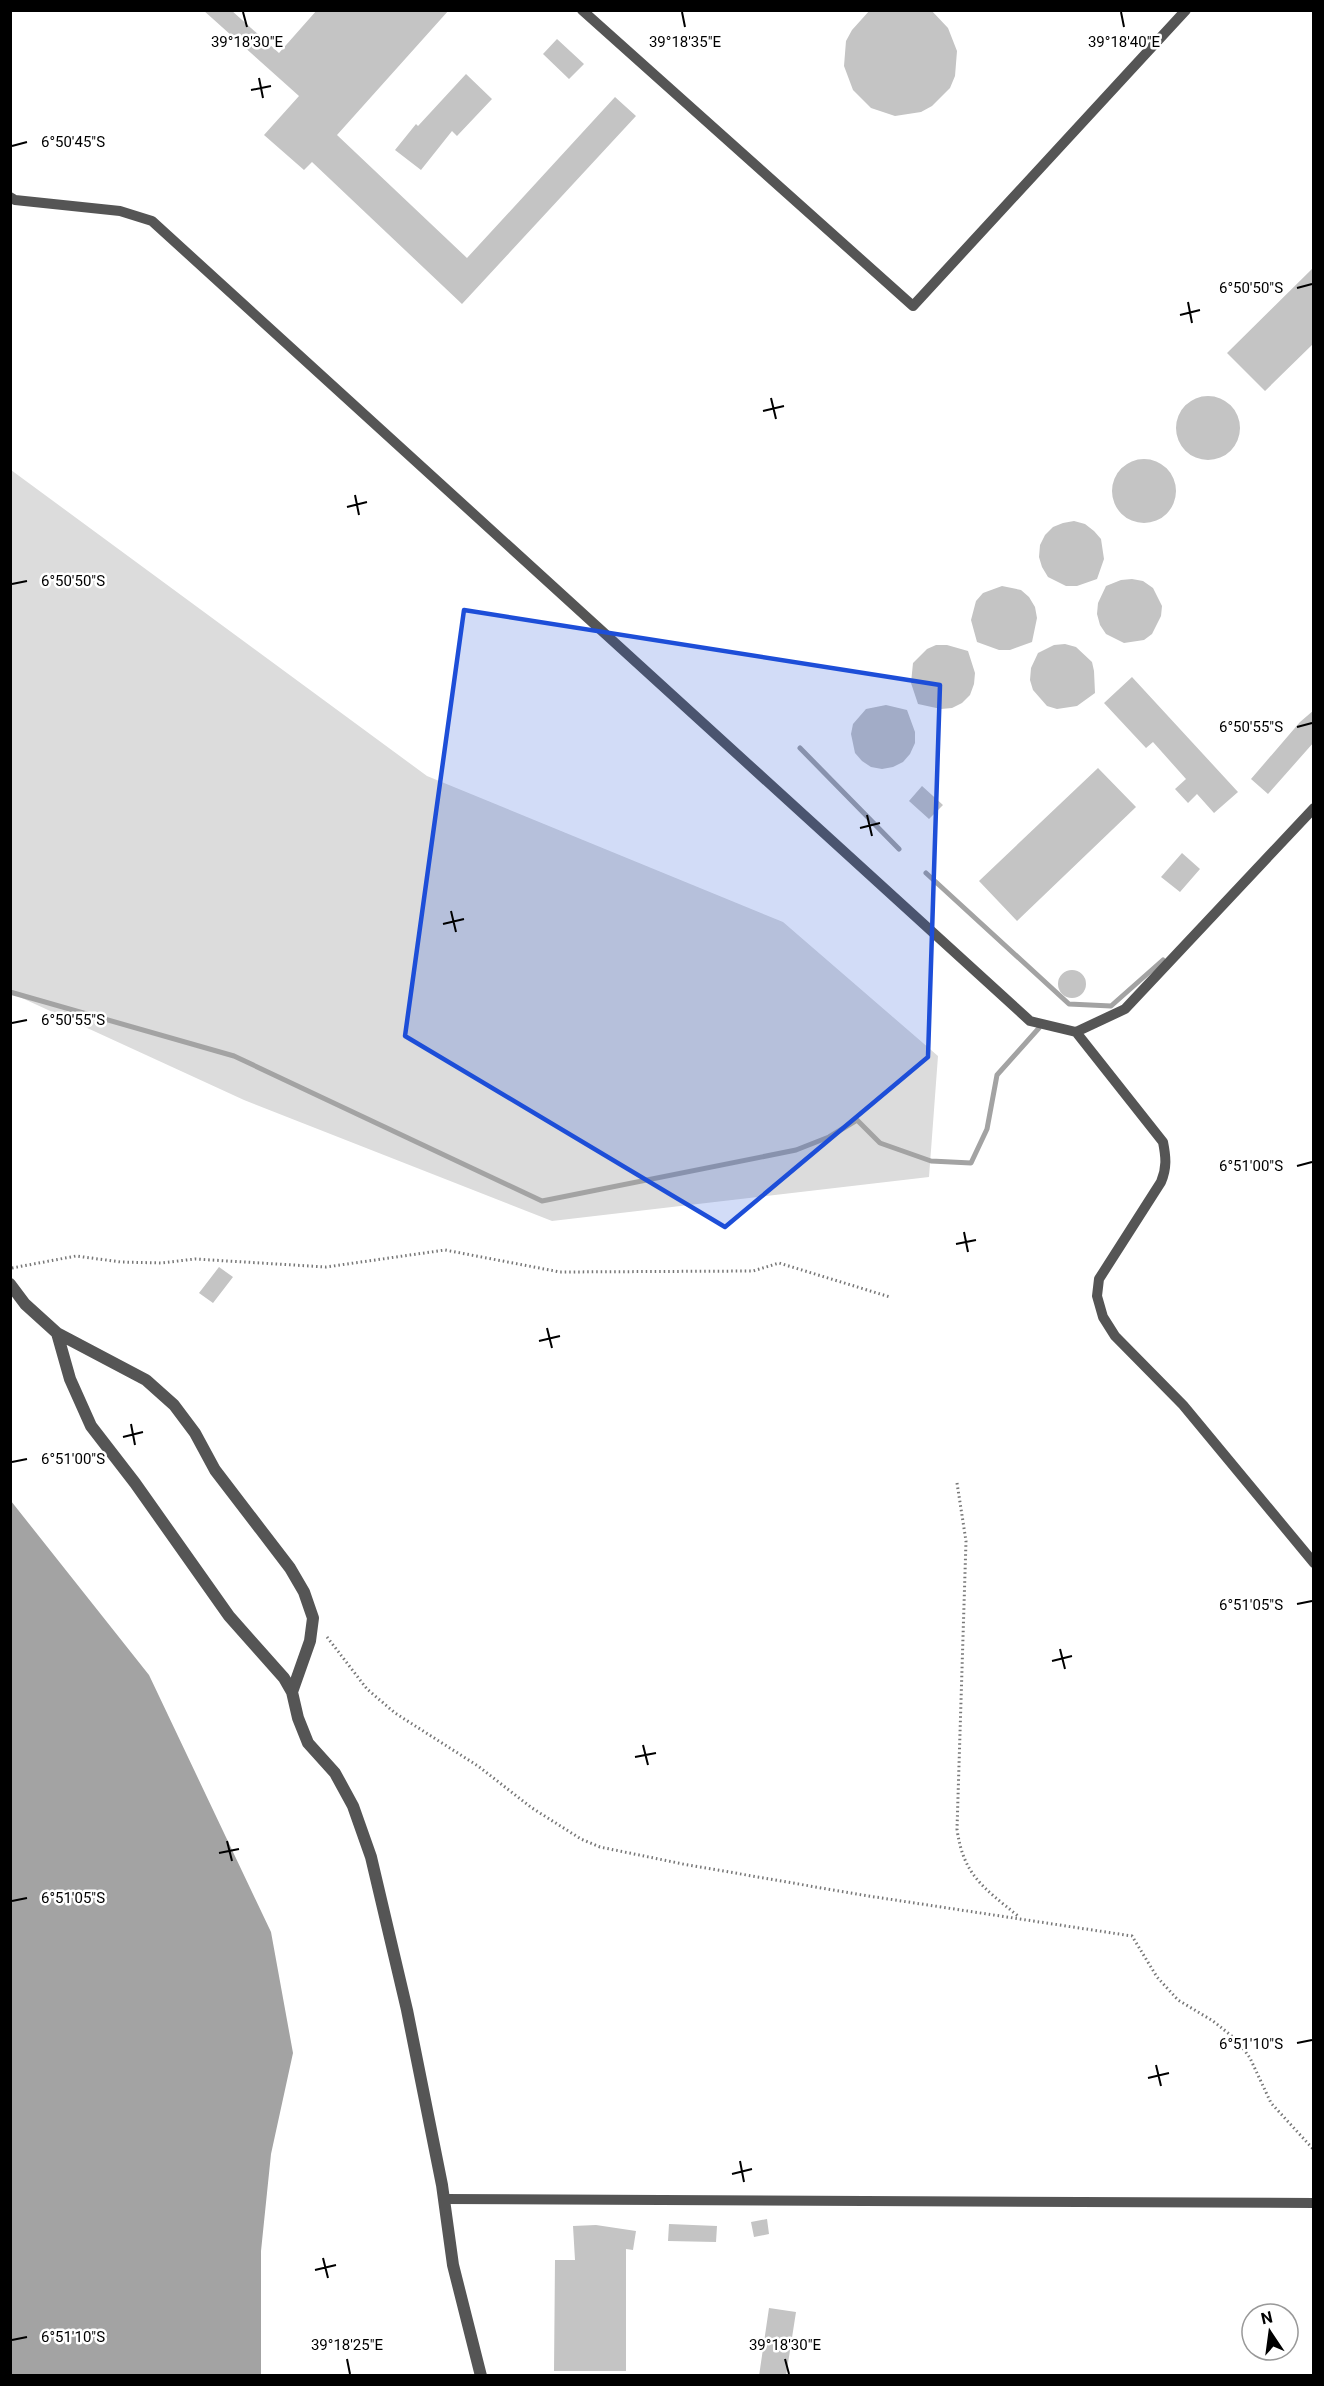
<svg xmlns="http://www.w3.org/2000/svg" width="1324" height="2386" font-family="Roboto,sans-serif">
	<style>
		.green { fill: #dcdcdc }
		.water { fill: #a3a3a3 }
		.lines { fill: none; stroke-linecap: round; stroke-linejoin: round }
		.stream { stroke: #a3a3a3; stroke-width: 5 }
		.building { fill: #c4c4c4 }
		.path { stroke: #777; stroke-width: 3; stroke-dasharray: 1.5 3; stroke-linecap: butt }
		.lane { stroke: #555; stroke-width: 10 }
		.street { stroke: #555; stroke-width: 12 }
		.marked { fill: #1d4ed8; fill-opacity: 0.2; stroke: #1d4ed8; stroke-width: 4.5; stroke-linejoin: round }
		.ticks { fill: none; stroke: #000; stroke-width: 2 }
		.ticks-label { font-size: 15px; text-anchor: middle; fill: #000; stroke: #fff; stroke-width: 5; stroke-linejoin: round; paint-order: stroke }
	</style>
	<rect width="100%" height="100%" fill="#fff"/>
	<path class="green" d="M11 470 427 776 783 922 938 1056 929 1177 552 1221 244 1100 11 993Z"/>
	<path class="water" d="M11 1501 149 1675 271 1932 293 2053 271 2154 261 2251V2375H11Z"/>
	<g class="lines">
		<path class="stream" d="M800 748 899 849
			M926 873 1069 1004 1111 1006 1163 960
			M10 992 234 1056 542 1201 796 1150 829 1137 857 1120 880 1143 931 1161 971 1163 987 1129 997 1075 1039 1028"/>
	</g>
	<path class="building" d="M203 10H231L279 53 317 10H449L337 135 467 258 615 97 636 116 462 304 312 162 304 170 264 135 299 96Z
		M870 10H931L948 28 957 51 955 76 950 88 932 106 921 112 895 116 871 108 853 90 844 66 846 41 852 30Z
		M557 39 584 64 569 79 543 54Z
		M466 74 492 99 457 136 452 131 421 170 395 150 416 124 418 126Z
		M1314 267V343L1265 391 1227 353Z
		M1176 428a32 32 0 1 1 64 0a32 32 0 1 1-64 0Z
		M1112 491a32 32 0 1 1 64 0a32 32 0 1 1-64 0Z
		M1074 521 1085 524 1094 531 1101 539 1104 559 1097 579 1077 586H1066L1048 577 1042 567 1039 557 1040 545 1045 535 1053 527 1063 523Z
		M1132 579 1143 581 1153 588 1162 606 1161 616 1152 634 1144 640 1124 643 1106 634 1100 625 1097 614 1098 603 1106 586 1121 580Z
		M1002 586 1021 590 1029 597 1035 607 1037 618 1032 642 1010 650H999L977 642 971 620 976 601 983 593Z
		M1065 644 1076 647 1092 662 1094 671 1095 693 1077 706 1057 709 1047 706 1033 690 1030 680 1031 668 1038 653 1054 645Z
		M936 645H947L968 651 975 673 974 684 970 695 962 703 952 708 941 709 918 704 911 683 913 663 927 649Z
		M1132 677 1238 792 1214 813 1197 794 1188 803 1175 789 1186 779 1153 742 1146 748 1104 703Z
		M886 705 907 710 915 732V743L910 754 903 762 893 767 882 769 871 767 862 761 855 753 851 734 853 724 866 709Z
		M1314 710V742L1268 794 1251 779 1300 722Z
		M1098 768 1136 807 1017 921 979 881Z
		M922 786 943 805 929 819 909 801Z
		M1182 853 1200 869 1180 892 1161 877Z
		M1058 984a14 14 0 1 1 28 0a14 14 0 1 1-28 0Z
		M219 1267 233 1277 213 1303 199 1293Z
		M767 2219 769 2234 754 2237 751 2222Z
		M669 2224 717 2226 716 2242 668 2241Z
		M596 2225 636 2231 633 2250 626 2249V2371H554L555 2260H575L573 2226Z
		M769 2308 796 2312 786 2376H759Z"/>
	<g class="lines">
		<path class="path" d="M12 1268 76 1256 121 1262 161 1263 195 1259 326 1267 445 1250 560 1272 753 1271 779 1263 890 1297
			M957 1483 966 1541 957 1829C963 1875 984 1888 1018 1916
			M327 1637 367 1689 395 1713 478 1766 532 1808 581 1839 600 1847 683 1864 862 1895 1132 1936 1157 1977 1178 2000 1213 2021 1238 2041 1250 2058 1271 2103 1314 2150"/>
		<path class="lane" d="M582 10 913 306 1186 10
			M10 197 15 200 120 211 152 221 1030 1021 1076 1032 1125 1009 1314 808
			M1076 1032 1163 1142C1166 1157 1167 1168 1161 1182L1099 1279 1097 1296 1103 1317 1115 1336 1183 1405 1314 1563
			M444 2199 1314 2203"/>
		<path class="street" d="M10 1284 25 1304 57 1333 146 1380 174 1405 195 1433 215 1470 290 1568 304 1592 313 1618 310 1641 292 1692
			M57 1333 70 1379 91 1426 135 1483 229 1616 284 1678 292 1692 298 1718 308 1743 335 1773 353 1806 371 1857 407 2010 442 2185 453 2265 481 2376"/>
	</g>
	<path class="marked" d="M464 610 940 685 928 1057 725 1227 405 1036Z"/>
	<path class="ticks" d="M243 12 247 27M682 12 685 27M1121 12 1124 27M259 78 263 98M251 90 271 86M12 146 27 142M1297 288 1312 284M1188 302 1192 323M1180 315 1200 310M771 398 776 419M763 411 784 406M355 495 359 515M347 507 367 502M12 584 27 581M1297 727 1312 723M867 815 872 836M860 828 880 823M451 911 456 932M443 924 464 919M12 1023 27 1020M1297 1166 1312 1162M964 1232 968 1252M956 1244 976 1240M547 1328 552 1348M539 1341 560 1336M131 1424 135 1445M123 1437 143 1432M12 1462 27 1459M1297 1604 1312 1601M1060 1649 1065 1669M1052 1661 1072 1656M643 1745 648 1765M635 1757 656 1753M227 1841 232 1861M219 1853 239 1849M12 1901 27 1898M1297 2043 1312 2040M1156 2065 1161 2086M1148 2078 1169 2073M740 2161 744 2182M732 2174 752 2169M323 2258 328 2278M315 2270 336 2265M12 2340 27 2337M347 2359 350 2374M785 2359 789 2374"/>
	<g class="ticks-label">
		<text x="247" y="47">39°18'30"E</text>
		<text x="685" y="47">39°18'35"E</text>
		<text x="1124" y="47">39°18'40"E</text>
		<text x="73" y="147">6°50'45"S</text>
		<text x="1251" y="293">6°50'50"S</text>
		<text x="73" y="586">6°50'50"S</text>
		<text x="1251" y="732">6°50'55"S</text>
		<text x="73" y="1025">6°50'55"S</text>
		<text x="1251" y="1171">6°51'00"S</text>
		<text x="73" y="1464">6°51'00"S</text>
		<text x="1251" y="1610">6°51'05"S</text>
		<text x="73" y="1903">6°51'05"S</text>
		<text x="1251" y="2049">6°51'10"S</text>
		<text x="73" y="2342">6°51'10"S</text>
		<text x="347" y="2350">39°18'25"E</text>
		<text x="785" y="2350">39°18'30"E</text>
	</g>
	<rect width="1324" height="2386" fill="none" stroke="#000000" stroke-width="24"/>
	<g transform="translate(1270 2332) rotate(347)"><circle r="28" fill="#ffffff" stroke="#999999" stroke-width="1.5"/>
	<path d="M0-4.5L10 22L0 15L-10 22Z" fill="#000000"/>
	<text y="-9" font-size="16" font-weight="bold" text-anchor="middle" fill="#000000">N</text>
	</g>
</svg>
